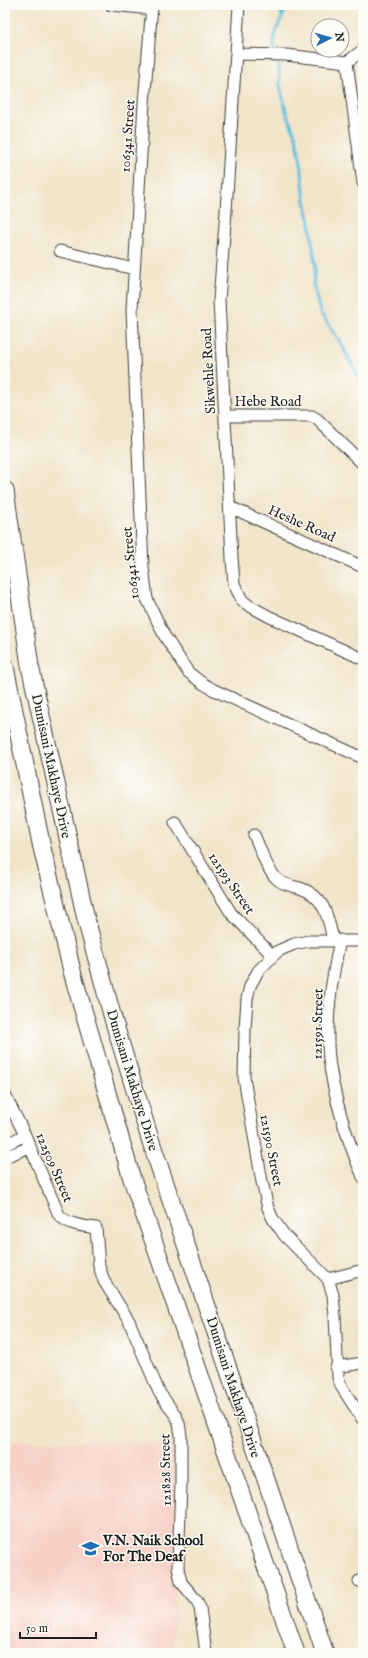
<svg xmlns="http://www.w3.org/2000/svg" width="368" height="1658" font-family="'IM FELL English',serif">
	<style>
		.built { fill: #f7d1c6 }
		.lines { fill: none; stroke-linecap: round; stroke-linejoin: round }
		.stream { stroke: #62bfe0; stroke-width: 3 }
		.minor-casing { stroke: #3c3a36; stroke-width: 13 }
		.primary-casing { stroke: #3c3a36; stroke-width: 19 }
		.minor { stroke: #fff; stroke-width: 11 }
		.primary { stroke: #fff; stroke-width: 17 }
		.labels { text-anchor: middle; stroke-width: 3; stroke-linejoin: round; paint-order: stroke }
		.street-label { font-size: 14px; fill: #1c1c1c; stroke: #fdfcf7 }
		.poi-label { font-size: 14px; font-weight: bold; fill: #1c1c1c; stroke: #fdfcf7; text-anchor: start }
	</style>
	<rect width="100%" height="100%" fill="#fdfcf7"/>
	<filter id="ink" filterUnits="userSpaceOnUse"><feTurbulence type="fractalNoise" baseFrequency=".025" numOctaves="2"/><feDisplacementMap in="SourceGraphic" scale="8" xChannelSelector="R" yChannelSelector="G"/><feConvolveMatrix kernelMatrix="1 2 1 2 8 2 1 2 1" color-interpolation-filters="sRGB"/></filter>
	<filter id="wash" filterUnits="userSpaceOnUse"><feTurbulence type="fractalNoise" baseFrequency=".012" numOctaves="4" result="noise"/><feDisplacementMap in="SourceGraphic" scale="16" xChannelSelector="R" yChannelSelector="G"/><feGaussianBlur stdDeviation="0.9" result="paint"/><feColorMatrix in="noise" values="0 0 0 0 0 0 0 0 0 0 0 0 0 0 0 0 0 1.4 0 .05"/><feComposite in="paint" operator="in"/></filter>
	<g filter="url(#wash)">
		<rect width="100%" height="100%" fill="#f1e4c9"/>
		<path class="built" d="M5 1441 176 1444 174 1653H5Z"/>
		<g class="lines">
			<path class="stream" d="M279 5 282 17
				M275 52C270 37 282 18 288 5
				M276 57 279 66 280 86 286 111 296 137 301 163 305 201 310 223 315 267 313 284 320 312 339 340 363 385"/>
		</g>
	</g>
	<g filter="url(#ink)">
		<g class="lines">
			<defs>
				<path id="minor" d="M111 5 152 9
					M152 5 144 103 132 310 143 567 147 599 164 635 188 672 202 683 214 690 363 758
					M239 5 226 211 219 300 232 558 234 584 242 600 248 605 270 617 363 659
					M236 54 286 55 347 62
					M347 62 363 183
					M347 62 363 50
					M60 251 134 269
					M225 416H312L317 419 363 464
					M230 507 363 567
					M175 822 231 913 272 955
					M254 835C261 849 266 869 277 879 283 885 293 886 300 888 325 896 328 917 333 940
					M340 940C332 978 325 1020 329 1059 334 1100 347 1139 363 1177
					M363 941H309L294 944 278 951 258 971 250 986 247 999 245 1029 244 1078 262 1182 268 1208 273 1219 285 1236 328 1279 333 1295 335 1316 338 1377 341 1386 363 1420
					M5 1095 25 1135 59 1215C68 1225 84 1226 96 1228L99 1266 104 1281 129 1321 159 1392 176 1416 179 1423 181 1436V1483L178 1567 181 1582 197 1601 200 1608 206 1653
					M5 1145 25 1135
					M5 1157 30 1147
					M328 1279 363 1270
					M336 1367 363 1363
					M359 1581 363 1580"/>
				<path id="primary" d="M5 490 30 666 86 919 114 1022 151 1142 325 1653
					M5 667 42 848 73 975 132 1179 296 1653"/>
			</defs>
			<use href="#minor" class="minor-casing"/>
			<use href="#primary" class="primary-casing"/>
			<use href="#minor" class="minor"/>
			<use href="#primary" class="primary"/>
		</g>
	</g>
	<defs>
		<symbol id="school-bare" viewBox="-9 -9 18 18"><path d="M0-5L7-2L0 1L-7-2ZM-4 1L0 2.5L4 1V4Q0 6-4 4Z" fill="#1f6fb2" stroke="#fdfcf7" stroke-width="2.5" paint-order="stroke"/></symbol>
	</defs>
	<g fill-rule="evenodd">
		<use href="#school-bare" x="78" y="1536" width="25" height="25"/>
	</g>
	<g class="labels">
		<g class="street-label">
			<text transform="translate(127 136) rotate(-86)" y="5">106341 Street</text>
			<text transform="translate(208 371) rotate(-93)" y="5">Sikwehle Road</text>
			<text x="268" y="406">Hebe Road</text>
			<text transform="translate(302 523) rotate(24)" y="5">Heshe Road</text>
			<text transform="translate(130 563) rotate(-96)" y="5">106341 Street</text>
			<text transform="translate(52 766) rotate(78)" y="5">Dumisani Makhaye Drive</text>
			<text transform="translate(232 883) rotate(56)" y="5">121593 Street</text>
			<text transform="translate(317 1024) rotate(-89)" y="5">121591 Street</text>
			<text transform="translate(133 1080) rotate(73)" y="5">Dumisani Makhaye Drive</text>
			<text transform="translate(272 1150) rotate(79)" y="5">121590 Street</text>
			<text transform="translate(55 1167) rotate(67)" y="5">122509 Street</text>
			<text transform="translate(234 1387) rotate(72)" y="5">Dumisani Makhaye Drive</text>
			<text transform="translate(165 1470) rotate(-91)" y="5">121828 Street</text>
		</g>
		<g class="poi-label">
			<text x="103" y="1545">V.N. Naik School<tspan x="103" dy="16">For The Deaf</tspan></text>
		</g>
	</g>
	<rect width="368" height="1658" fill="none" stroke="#fdfcf7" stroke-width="20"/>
	<g transform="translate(330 38) rotate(84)"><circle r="19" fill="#fdfcf7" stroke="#a3a29f"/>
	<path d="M0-3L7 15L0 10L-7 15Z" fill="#1f6fb2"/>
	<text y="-6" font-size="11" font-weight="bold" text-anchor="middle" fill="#1c1c1c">N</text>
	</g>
	<path d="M20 1632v6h76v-6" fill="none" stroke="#1c1c1c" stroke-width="2"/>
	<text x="26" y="1632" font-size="12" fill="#1c1c1c" stroke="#fdfcf7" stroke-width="3" paint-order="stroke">50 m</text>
</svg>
